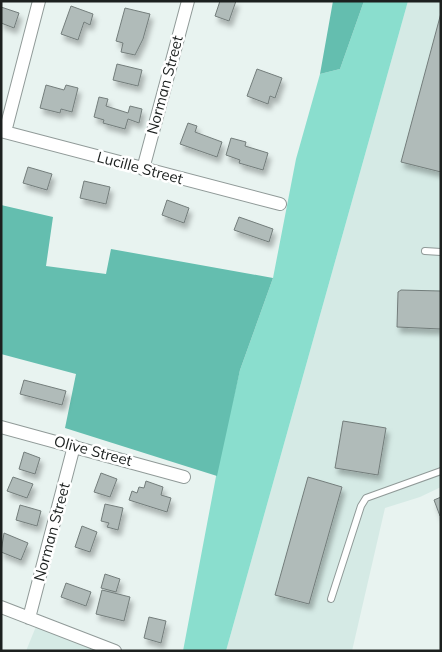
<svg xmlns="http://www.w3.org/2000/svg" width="442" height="652" font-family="Mulish,sans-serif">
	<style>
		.built { fill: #d5eae5 }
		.green { fill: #8adece }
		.forest { fill: #64beaf }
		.building { fill: #b0bbb9; stroke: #737d7b; filter: url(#shadow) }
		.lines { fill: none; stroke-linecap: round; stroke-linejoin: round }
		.lane-casing { stroke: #909a98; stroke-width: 8 }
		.street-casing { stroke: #909a98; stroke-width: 14 }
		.lane { stroke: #fff; stroke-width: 6 }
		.street { stroke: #fff; stroke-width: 12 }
		.labels { text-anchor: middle; stroke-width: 5; stroke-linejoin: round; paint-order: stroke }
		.street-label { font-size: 15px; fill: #1c201f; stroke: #fff }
	</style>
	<defs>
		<filter id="shadow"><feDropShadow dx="3" dy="5.5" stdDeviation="2.5" flood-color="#0004"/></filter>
	</defs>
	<rect width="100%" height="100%" fill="#e8f3f0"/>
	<path class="built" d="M408 1H441V487L420 497 385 508 352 651H226Z
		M37 624 114 651H26Z"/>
	<path class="green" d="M364 1H408L226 651H183L221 450 240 370 273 278 296 159 320 74 340 69Z"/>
	<path class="forest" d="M333 1H364L340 69 320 74Z
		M1 205 53 217 46 266 106 274 111 249 273 278 240 370 217 476 65 428 76 374 1 354Z"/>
	<path class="building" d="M220 1H236L229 21 215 16Z
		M71 6 93 14 90 25 84 22 78 40 61 34Z
		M1 7 19 13 14 28 1 23Z
		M125 8 150 14 143 39 135 55 121 52 123 43 116 41Z
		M441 13V172L401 162Z
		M117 64 142 70 138 86 113 80Z
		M257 69 282 78 275 98 270 96 268 104 247 96Z
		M46 85 64 90 66 85 78 88 72 112 61 109 60 113 40 108Z
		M99 97 108 99 106 106 128 113 130 106 142 109 139 123 128 119 125 129 103 123 104 120 94 117Z
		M188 123 197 126 195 132 222 142 217 157 180 144Z
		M231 138 246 142 245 146 268 153 263 170 239 163 240 160 226 155Z
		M28 167 52 174 47 190 23 183Z
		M84 181 110 187 106 204 80 198Z
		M167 200 189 208 184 223 162 215Z
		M239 217 273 229 269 242 234 230Z
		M401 290 441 291V329L397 327 398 292Z
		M24 380 66 391 62 405 20 394Z
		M343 421 386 428 378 475 335 468Z
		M24 452 40 458 35 474 19 469Z
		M101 473 117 479 110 497 94 492Z
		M13 477 33 484 27 498 7 491Z
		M308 477 342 487 309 604 275 595Z
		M146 481 163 487 161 495 171 498 167 512 129 500 132 491 137 493 139 487 144 488Z
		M441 497V515L440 516 434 500Z
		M105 504 123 508 118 530 107 527 109 523 101 521Z
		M20 505 41 511 37 526 16 520Z
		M82 526 97 532 90 552 75 547Z
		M4 533 28 543 21 560 1 552Z
		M105 574 120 579 116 592 101 588Z
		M66 583 91 592 86 606 61 597Z
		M102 590 130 597 124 621 96 614Z
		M149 617 166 621 161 643 144 638Z"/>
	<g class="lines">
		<defs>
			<path id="lane" d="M425 251 441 252
				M331 599 361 506 366 498 441 471"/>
			<path id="street" d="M1 131 280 204
				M5 132 39 1
				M143 169 188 1
				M1 427 184 477
				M1 607 115 651
				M29 618 74 446"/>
		</defs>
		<use href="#lane" class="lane-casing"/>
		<use href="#street" class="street-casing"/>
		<use href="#lane" class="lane"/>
		<use href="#street" class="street"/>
	</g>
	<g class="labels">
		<g class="street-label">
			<text transform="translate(165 85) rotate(-75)" y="5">Norman Street</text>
			<text transform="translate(140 168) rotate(15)" y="5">Lucille Street</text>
			<text transform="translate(93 451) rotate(15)" y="5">Olive Street</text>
			<text transform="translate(52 532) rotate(-75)" y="5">Norman Street</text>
		</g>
	</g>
	<rect width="442" height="652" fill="none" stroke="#1c201f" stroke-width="5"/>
</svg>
